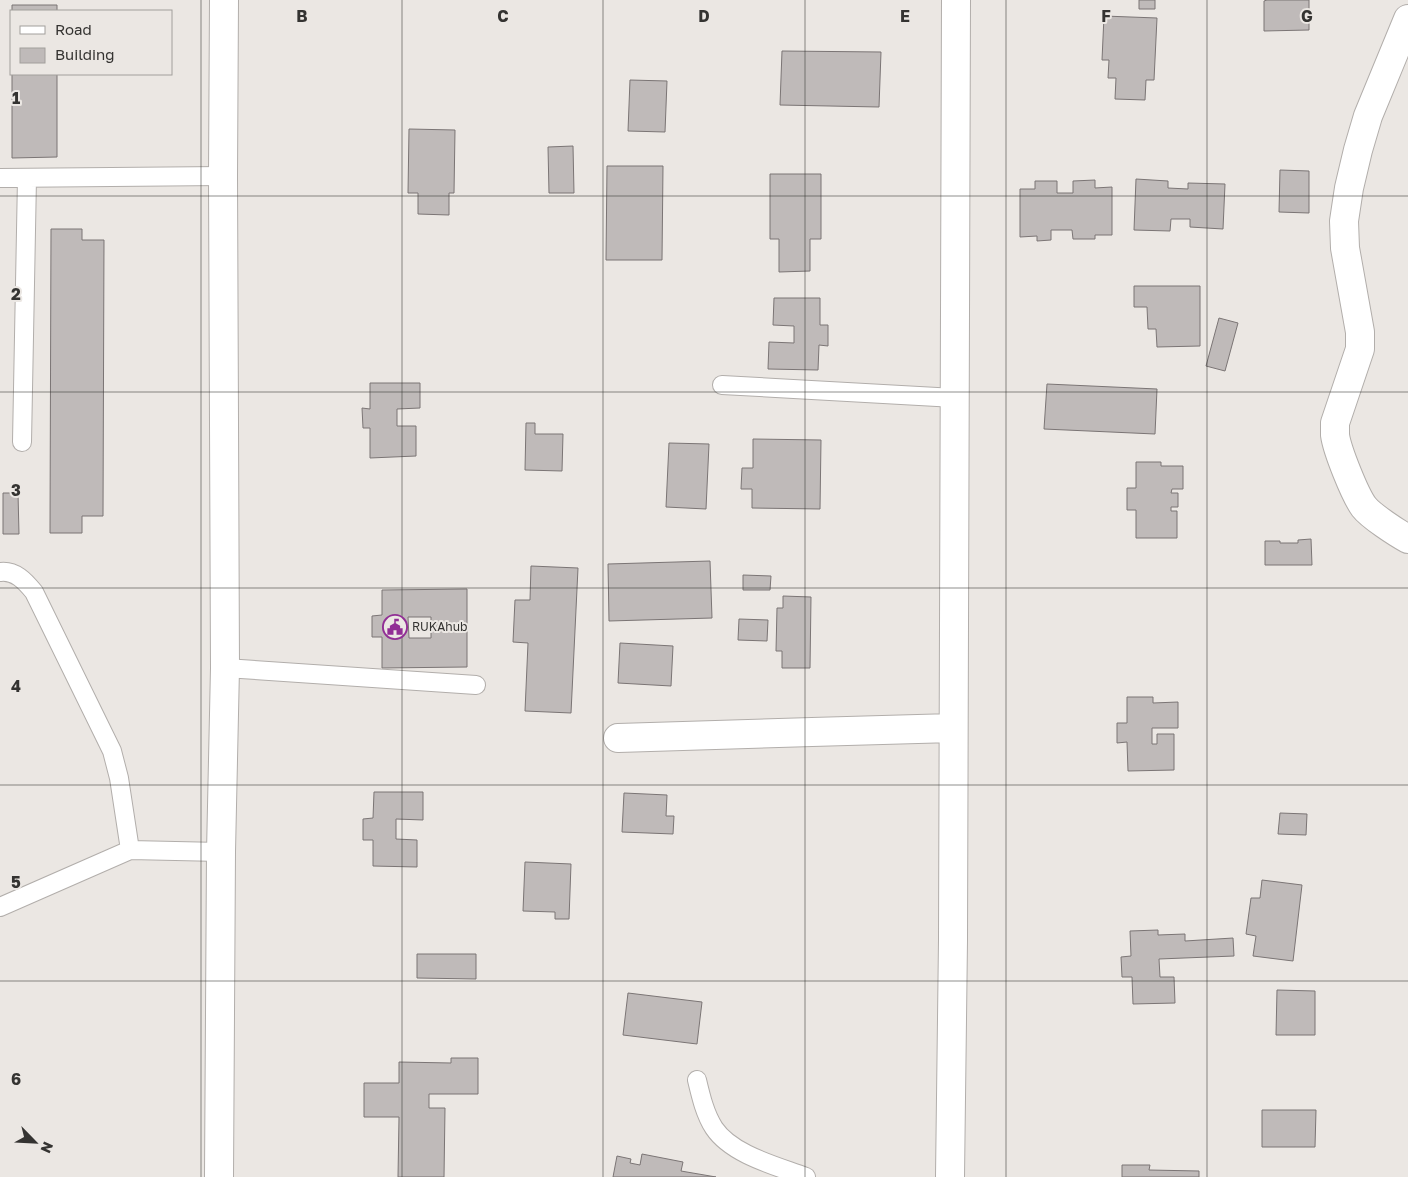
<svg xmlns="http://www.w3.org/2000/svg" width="1408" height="1177" font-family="'Golos Text',sans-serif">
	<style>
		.building { fill: #bfbab9; stroke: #7b7575; fill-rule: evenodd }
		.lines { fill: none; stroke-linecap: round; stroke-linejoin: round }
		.lane-casing { stroke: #b2aeab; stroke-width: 20 }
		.street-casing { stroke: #b2aeab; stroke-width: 30 }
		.lane { stroke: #fff; stroke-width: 18 }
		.street { stroke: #fff; stroke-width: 28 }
		.grid { fill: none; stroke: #343331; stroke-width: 1; stroke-opacity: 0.55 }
		.labels { text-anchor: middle; stroke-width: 4; stroke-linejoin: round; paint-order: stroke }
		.poi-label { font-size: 12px; fill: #343331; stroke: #ebe7e3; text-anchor: start }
		.grid-label { font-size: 16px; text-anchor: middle; font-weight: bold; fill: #343331; stroke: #ebe7e3; stroke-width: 4; stroke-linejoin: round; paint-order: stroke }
	</style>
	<rect width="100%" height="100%" fill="#ebe7e3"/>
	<path class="building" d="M1139 0H1155V9H1139Z
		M1267 0H1309V30L1264 31V1Z
		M12 5H57V11H12Z
		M1104 16 1157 18 1154 80H1146L1145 100 1115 99 1116 78H1108L1109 60H1102Z
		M782 51 881 52 879 107 780 105Z
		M12 74H57V157L12 158Z
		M630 80 667 81 665 132 628 131Z
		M409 129 455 130 454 193H449V215L418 214V193H408Z
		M573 146 574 193H549L548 147Z
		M607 166H663L662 260H606Z
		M1280 170 1309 171V213L1279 212Z
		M770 174H821V239H810V271L779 272V239H770Z
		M1136 179 1168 181V188L1188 189V183L1225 184 1223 229 1190 227V219H1171L1170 231 1134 230Z
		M1095 180V188L1112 187V235H1095V239H1073L1072 230H1051V240L1037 241V236L1020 237V189H1035V181H1057V193H1073V181Z
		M51 229H82V240H104L103 516H82V533H50Z
		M1134 286H1200V346L1157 347 1156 329H1148L1147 307H1134Z
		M774 298H820V325H828V346L819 345 818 370 768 369 769 342 794 343V326L773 325Z
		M1219 318 1238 323 1225 371 1206 366Z
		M370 383H420V408L397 409V426H416V456L370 458V428H363L362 408 370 409Z
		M1047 384 1157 389 1155 434 1044 429Z
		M526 423H535V434H563L562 471 525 470Z
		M753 439 821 440 820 509 752 508V489H741L742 468H753Z
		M669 443 709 444 706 509 666 507Z
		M1136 462H1161V466H1183V489H1172L1171 493H1178V507H1171V511H1177V538H1136V510H1127V488H1136Z
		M3 493H18L19 534H3Z
		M1311 539 1312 565H1265V541H1280V543H1298V540Z
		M710 561 712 618 609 621 608 564Z
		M531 566 578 568 571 713 525 711 528 643 513 642 515 600H530Z
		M743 575 771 576 770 590H743Z
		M467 589V667L382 668V637H372V616L382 615V590ZM408 617H431V638H409Z
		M783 596 811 597 810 668H782V651H776L777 608H783Z
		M739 619 768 620 767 641 738 640Z
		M620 643 673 646 671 686 618 683Z
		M1127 697H1153V703L1178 702V728H1152V744H1157V734H1174V770L1128 771 1127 742 1117 743V723H1127Z
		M374 792H423V820L396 819V839L417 840V867L373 866V840H363V819L373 818Z
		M624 793 667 795 666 816H674L673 834 622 832Z
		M1280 813 1307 814 1306 835 1278 834Z
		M525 862 571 864 569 919H555V912L523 911Z
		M1262 880 1302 885 1293 961 1253 956 1256 936 1246 934 1251 898H1260Z
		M1158 930V935L1185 934V941L1233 938 1234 956 1159 959 1160 977H1174L1175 1003 1133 1004 1132 977H1122L1121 957 1131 956 1130 931Z
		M417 954H476V979L417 978Z
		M1277 990 1315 991V1035H1276Z
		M628 993 702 1002 697 1044 623 1035Z
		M451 1058H478V1094H429V1108H445L444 1177H398L399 1117H364V1083H399V1062L451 1063Z
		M1262 1110H1316L1315 1147H1262Z
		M642 1154 683 1162 681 1171 716 1177H613L617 1156 631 1159 630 1163 640 1165Z
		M1122 1165H1150L1149 1170 1199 1171V1177H1122Z"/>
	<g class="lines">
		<defs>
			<path id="lane" d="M0 178 223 176
				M722 385 955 398
				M22 442 27 178
				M0 572C15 570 25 581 34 592L112 751 119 778 130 850
				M225 668 476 685
				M0 907 130 850 221 852
				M697 1080C701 1097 705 1114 714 1128 732 1155 777 1166 806 1177"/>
			<path id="street" d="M1408 19 1368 116 1358 150 1349 188 1344 221 1345 248 1360 332V349L1335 423C1335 427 1335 431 1335 435 1337 450 1355 495 1364 507 1371 516 1397 533 1408 539
				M618 738 812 732 953 728
				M219 1177 221 852 225 668 223 176 224 0
				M950 1177 953 940 956 0"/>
		</defs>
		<use href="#lane" class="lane-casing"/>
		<use href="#street" class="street-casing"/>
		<use href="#lane" class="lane"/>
		<use href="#street" class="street"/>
	</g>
	<path class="grid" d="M201 0V1177M402 0V1177M603 0V1177M805 0V1177M1006 0V1177M1207 0V1177M0 196H1408M0 392H1408M0 588H1408M0 785H1408M0 981H1408"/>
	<defs>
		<symbol id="civic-ring" viewBox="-11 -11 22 22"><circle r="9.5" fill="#ebe7e3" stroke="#912e95" stroke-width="1.5"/><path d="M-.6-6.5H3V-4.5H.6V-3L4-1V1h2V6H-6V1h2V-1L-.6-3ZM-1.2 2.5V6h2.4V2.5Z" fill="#912e95"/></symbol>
	</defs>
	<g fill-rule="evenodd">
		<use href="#civic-ring" x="381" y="613" width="28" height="28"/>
	</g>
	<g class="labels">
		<g class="poi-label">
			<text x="412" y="631">RUKAhub</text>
		</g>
	</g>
	<g class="grid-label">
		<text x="302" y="22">B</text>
		<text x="503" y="22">C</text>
		<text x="704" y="22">D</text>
		<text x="905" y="22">E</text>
		<text x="1106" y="22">F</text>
		<text x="1307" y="22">G</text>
		<text x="16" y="104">1</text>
		<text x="16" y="300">2</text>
		<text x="16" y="496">3</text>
		<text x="16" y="692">4</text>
		<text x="16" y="888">5</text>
		<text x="16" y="1085">6</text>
	</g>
	<rect x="10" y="10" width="162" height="65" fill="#ebe7e3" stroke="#a29f9c"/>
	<rect x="20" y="26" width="25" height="8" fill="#ffffff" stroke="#a29f9c"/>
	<text x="55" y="35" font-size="15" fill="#343331">Road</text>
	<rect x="20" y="48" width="25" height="15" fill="#bfbab9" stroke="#a29f9c"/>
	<text x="55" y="60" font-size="15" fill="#343331">Building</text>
	<g transform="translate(35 1142) rotate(114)" stroke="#ebe7e3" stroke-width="4" paint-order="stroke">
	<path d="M0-4L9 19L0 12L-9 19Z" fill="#343331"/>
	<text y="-8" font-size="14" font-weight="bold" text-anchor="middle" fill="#343331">N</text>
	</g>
</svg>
